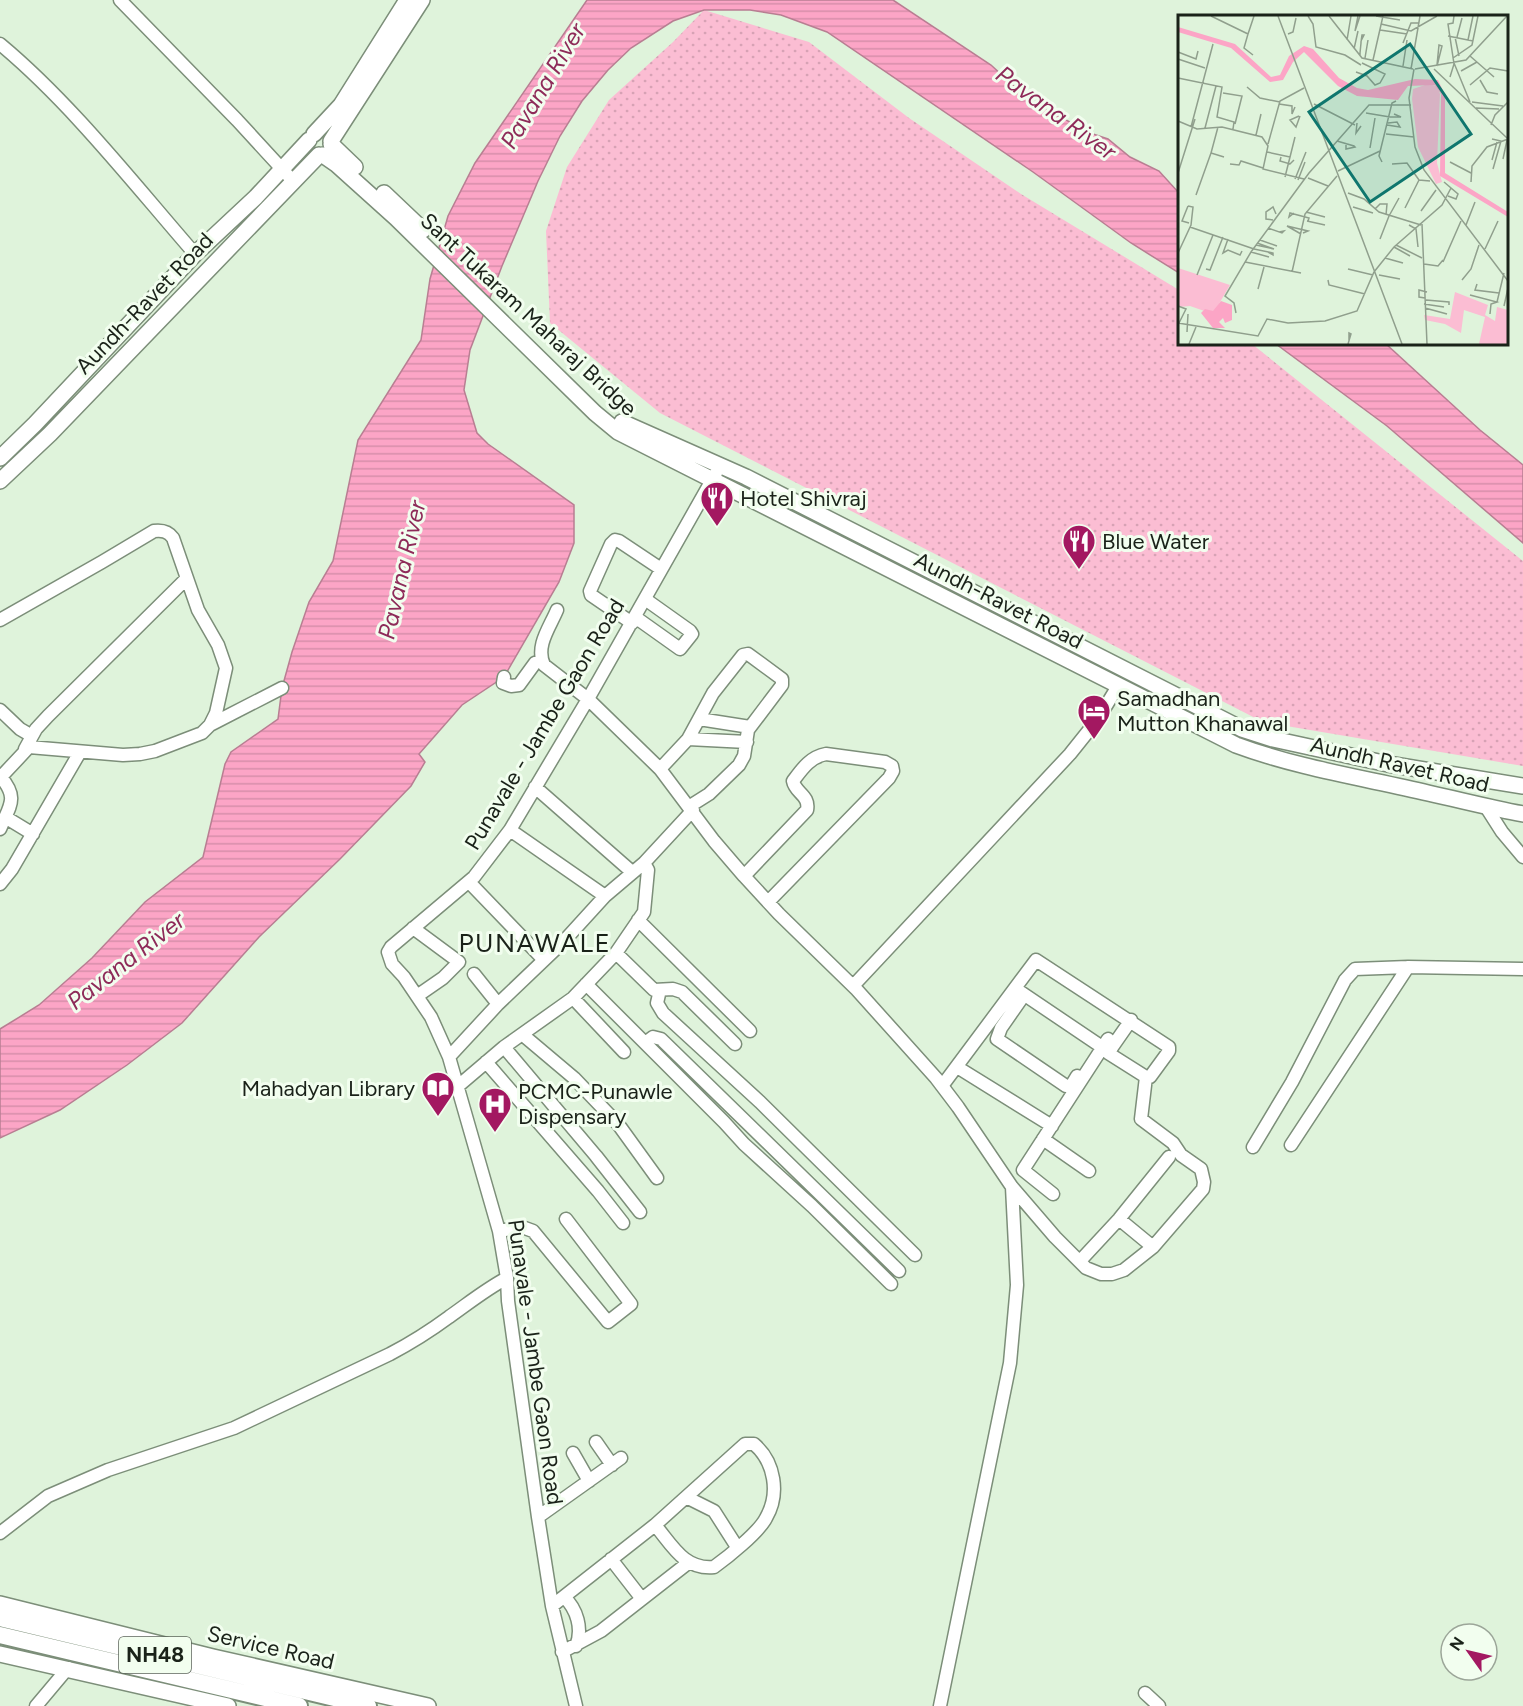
<svg xmlns="http://www.w3.org/2000/svg" width="1523" height="1706" font-family="Figtree,sans-serif">
	<style>
		.grass { fill: url(#grass-dots) }
		.water { fill: url(#water-rules); stroke: #b87e92; stroke-width: 1.5 }
		.lines { fill: none; stroke-linecap: round; stroke-linejoin: round }
		.minor-casing { stroke: #7c8e79; stroke-width: 15 }
		.major-casing { stroke: #7c8e79; stroke-width: 18 }
		.highway-casing { stroke: #7c8e79; stroke-width: 20 }
		.minor { stroke: #fff; stroke-width: 12 }
		.major { stroke: #fff; stroke-width: 15 }
		.highway { stroke: #fff; stroke-width: 16 }
		.labels { text-anchor: middle; stroke-width: 6; stroke-linejoin: round; paint-order: stroke }
		.shield { fill: #f2feef; stroke: #5b6459; stroke-width: 1.5 }
		.shield-label { font-size: 21px; font-weight: bold; fill: #1a2219 }
		.street-label { font-size: 22px; fill: #1a2219; stroke: #f2feef }
		.poi-label { font-size: 22px; fill: #1a2219; stroke: #f2feef; text-anchor: start }
		.water-label { font-size: 24px; font-style: italic; fill: #8e2b59; stroke: #f2feef }
		.quarter-label { font-size: 26px; letter-spacing: 1.5px; fill: #1a2219; stroke: #f2feef }
		.inset-road { fill: none; stroke: #909f8d; stroke-width: 1.5 }
		.view { fill: #0f766e; fill-opacity: 0.15; stroke: #0f766e; stroke-width: 3 }
		.inset-edge { fill: none; stroke: #1a2219; stroke-width: 3 }
	</style>
	<defs>
		<pattern id="grass-dots" width="8" height="8" patternUnits="userSpaceOnUse" patternTransform="scale(1.5)"><rect width="8" height="8" fill="#fbbdd3"/><path d="M2 2h.1M6 6h.1" fill="none" stroke="#d7a2b5" stroke-width="1.8" stroke-linecap="round"/></pattern>
		<pattern id="water-rules" width="6" height="5" patternUnits="userSpaceOnUse" patternTransform="scale(1.5)"><rect width="6" height="5" fill="#fca5c6"/><path d="M0 2.5h6" fill="none" stroke="#d78eaa"/></pattern>
	</defs>
	<rect width="100%" height="100%" fill="#dff3db"/>
	<path class="grass" d="M704 10 809 42 909 118 1021 194 1179 290 1180 344H1252L1523 561V766L1263 722 660 413 550 323 546 231 567 167 609 100 673 42Z"/>
	<path class="water" d="M587 0H893L991 65 1029 100 1090 133 1108 139 1130 157 1159 171 1179 193V273L1131 243 1033 172 827 32 781 15 750 10H704L673 21 631 48 608 70 582 101 560 136 538 181 502 266 470 350 464 390 477 433 488 444 574 505V543L559 582 504 677 462 705 419 754 425 762 411 786 340 859 259 937 182 1023 127 1065 60 1110 0 1138V1029L39 1005 92 958 145 902 203 857 225 764 231 752 278 719 282 688 292 652 309 602 333 561 358 440 421 340 430 279 448 216 475 163Z
		M1276 344H1386L1480 430 1523 465V543L1387 426Z"/>
	<g class="lines">
		<defs>
			<path id="minor" d="M120 0 237 120 293 181
				M0 44C71 103 134 184 195 254
				M557 610C550 627 535 646 544 665L588 699 660 769 714 841 744 876 779 914 857 990 936 1078 958 1107 1012 1187 1055 1237 1086 1268 1101 1274H1112L1124 1270 1153 1247 1203 1189 1204 1182 1201 1169 1181 1155 1173 1143 1141 1119 1146 1077
				M635 617 680 649 692 634 690 631 645 599
				M0 620 102 562 154 531C162 530 168 531 173 538L198 610 218 645 226 668 216 713 210 725 202 733 155 751 140 754 123 755 29 747 0 778
				M632 623 591 595 590 591 611 544 615 540 619 541 661 569
				M504 677 503 683 511 686 519 685 535 663 542 660
				M0 710 20 729 32 736
				M699 719 750 727
				M210 725 282 688
				M688 739 713 693 743 655 748 654 782 679V685L748 730 744 756 739 765 709 794 690 806
				M25 749 36 729 48 716 186 579
				M660 769 688 739 747 742
				M0 776C19 798 10 805 0 829
				M535 787 632 872
				M1486 807 1502 832 1523 857
				M5 817 33 834
				M510 830 605 896
				M744 876 807 810C810 795 795 793 793 781 802 769 810 757 826 754L885 762 892 766 893 771 889 778 768 902
				M469 882 544 960
				M0 884 12 869 80 752
				M638 920 750 1031
				M413 928 459 962 443 978 417 996
				M616 953 654 990 673 989 682 992 735 1044
				M474 974 498 1004
				M586 984 724 1122 744 1144 812 1206 891 1284
				M853 986 1070 754 1098 719 1118 686
				M660 990 657 1003 663 1013 760 1102 915 1255
				M1019 991 1102 1047
				M1024 995 1001 1028 997 1039 1066 1086H1071L1077 1076
				M573 998 624 1052
				M523 1035 574 1078 618 1124 657 1178
				M645 1043 653 1037 661 1039 899 1271
				M504 1047 596 1156 640 1212
				M449 1057 498 1004 564 941 605 896 644 863 693 810
				M486 1062 598 1191 623 1223
				M957 1067 1052 1126
				M942 1086 1036 960 1169 1047V1051L1150 1077H1146L1108 1053 1131 1020
				M457 1087 504 1047 573 998 616 953 644 912 648 870 644 863
				M1043 1139 1089 1171
				M1291 1145 1408 967
				M1253 1147 1292 1082 1345 980 1355 969 1408 967 1523 969
				M1053 1194 1023 1170 1108 1039
				M1119 1219 1153 1247
				M499 1231 522 1227 533 1231 608 1322 631 1304 566 1219
				M1080 1261 1119 1219 1169 1157
				M596 1442 612 1465
				M573 1453 589 1481
				M686 1497 714 1511 737 1547
				M538 1517 621 1458
				M0 1533 48 1496 108 1470 234 1428 390 1354C411 1343 430 1331 449 1317 469 1303 486 1289 507 1278
				M611 1559 642 1599
				M564 1597C577 1609 583 1629 576 1646
				M552 1606 655 1525 745 1444H754C775 1462 780 1494 766 1518 759 1532 728 1557 714 1567 684 1570 672 1545 655 1525
				M562 1652 601 1631 688 1563
				M1145 1693 1159 1706
				M36 1706 68 1668
				M576 1706 552 1606 538 1517 508 1301 507 1278 499 1231 449 1057 431 1017 404 977 392 964 388 952 391 947 474 877 510 830 588 699 716 473
				M940 1706 1010 1363 1017 1285 1012 1187"/>
			<path id="major" d="M314 134 341 105 407 0
				M331 141 422 0
				M331 144 355 167
				M323 155 336 164 396 218 595 413 618 432 1236 745C1298 768 1364 778 1428 793 1460 800 1491 808 1523 814
				M384 193 423 230
				M622 422 746 477 1242 729 1273 739 1388 764 1523 786
				M0 458 35 424 195 254 256 197 309 140
				M0 481 50 434 319 155
				M0 1604 213 1657 428 1706
				M0 1654 228 1706"/>
			<path id="highway" d="M0 1618 368 1706
				M0 1635 299 1706"/>
		</defs>
		<use href="#minor" class="minor-casing"/>
		<use href="#major" class="major-casing"/>
		<use href="#highway" class="highway-casing"/>
		<use href="#minor" class="minor"/>
		<use href="#major" class="major"/>
		<use href="#highway" class="highway"/>
	</g>
	<defs>
		<symbol id="restaurant-pin" viewBox="-11 -11 22 30"><path d="M0 17L-7.5 6A9.5 9.5 0 1 1 7.5 6Z" fill="#a31861" stroke="#f2feef"/><path d="M-5-6h1v4h1v-4h1v4h1v-4h1v5L-1.5 .5V6h-2V.5L-5-1ZM5-6V6H3V1.5H1.5Q1.5-4 5-6Z" fill="#fff"/></symbol>
		<symbol id="hotel-pin" viewBox="-11 -11 22 30"><path d="M0 17L-7.5 6A9.5 9.5 0 1 1 7.5 6Z" fill="#a31861" stroke="#f2feef"/><path d="M-6-4.5h1.5V1H6V5H4.5V3h-9V5H-6ZM-4 0a1.8 1.8 0 1 1 3.6 0ZM.5 0V-2.5h3Q6-2.5 6 0Z" fill="#fff"/></symbol>
		<symbol id="library-pin" viewBox="-11 -11 22 30"><path d="M0 17L-7.5 6A9.5 9.5 0 1 1 7.5 6Z" fill="#a31861" stroke="#f2feef"/><path d="M-6-4Q-3-5.5-.7-3.5V5Q-3 3-6 4ZM6-4Q3-5.5 .7-3.5V5Q3 3 6 4Z" fill="#fff"/></symbol>
		<symbol id="hospital-pin" viewBox="-11 -11 22 30"><path d="M0 17L-7.5 6A9.5 9.5 0 1 1 7.5 6Z" fill="#a31861" stroke="#f2feef"/><path d="M-5-5h3v3.5h4V-5h3V5h-3V1.5h-4V5h-3Z" fill="#fff"/></symbol>
	</defs>
	<g fill-rule="evenodd">
		<use href="#restaurant-pin" x="698" y="479" width="38" height="52"/>
		<use href="#restaurant-pin" x="1060" y="522" width="38" height="52"/>
		<use href="#hotel-pin" x="1075" y="692" width="38" height="52"/>
		<use href="#library-pin" x="419" y="1069" width="38" height="52"/>
		<use href="#hospital-pin" x="476" y="1085" width="38" height="52"/>
	</g>
	<g class="labels">
		<rect class="shield" x="119" y="1637" width="72" height="36" rx="4.5"/>
		<g class="shield-label">
			<text x="155" y="1662">NH48</text>
		</g>
		<g class="street-label">
			<text transform="translate(144 303) rotate(-46)" y="8">Aundh-Ravet Road</text>
			<text transform="translate(529 314) rotate(43)" y="8">Sant Tukaram Maharaj Bridge</text>
			<text transform="translate(999 600) rotate(27)" y="8">Aundh-Ravet Road</text>
			<text transform="translate(544 724) rotate(-59)" y="8">Punavale - Jambe Gaon Road</text>
			<text transform="translate(1400 764) rotate(13)" y="8">Aundh Ravet Road</text>
			<text transform="translate(536 1362) rotate(82)" y="8">Punavale - Jambe Gaon Road</text>
			<text transform="translate(271 1647) rotate(13)" y="8">Service Road</text>
		</g>
		<g class="poi-label">
			<text x="740" y="506">Hotel Shivraj</text>
			<text x="1102" y="549">Blue Water</text>
			<text x="1117" y="706">Samadhan<tspan x="1117" dy="25">Mutton Khanawal</tspan></text>
			<text x="415" y="1096" text-anchor="end">Mahadyan Library</text>
			<text x="518" y="1099">PCMC-Punawle<tspan x="518" dy="25">Dispensary</tspan></text>
		</g>
		<g class="water-label">
			<text transform="translate(543 86) rotate(-59)" y="8">Pavana River</text>
			<text transform="translate(1056 113) rotate(36)" y="8">Pavana River</text>
			<text transform="translate(402 570) rotate(-77)" y="8">Pavana River</text>
			<text transform="translate(126 961) rotate(-38)" y="8">Pavana River</text>
		</g>
		<g class="quarter-label">
			<text x="535" y="952">PUNAWALE</text>
		</g>
	</g>
	<g transform="translate(1178 15)">
		<rect width="330" height="330" fill="#dff3db"/>
		<path d="M250 69 259 71 262 79 259 148 264 167 258 169 240 132 234 84 235 74ZM0 253 52 270 35 299 12 291 0 292ZM277 277 310 290 307 300 317 306 319 292 330 295V329H301L307 302 286 295 283 318 267 309 247 305 246 300 272 304Z" fill="#fbbdd3"/>
		<path d="M0 12 57 29 93 62 102 60 111 41 126 31 135 34 161 63 179 73 190 75 237 64 260 65 267 80V158L330 197V202L262 161 263 79 257 70 230 71 220 85 179 81 160 71 126 37 115 47 105 65 92 67 53 33 0 17ZM43 286 54 290V305L47 308 45 303 41 307 47 313H35L23 298 27 294 35 296Z" fill="#fca5c6"/>
		<path class="inset-road" d="M33 1 70 19 66 33 75 40M100 1 224 329M130 1 135 9 138 32 167 40 183 50M151 1 184 43 235 54M180 1 177 16 182 1M198 1 222 5M203 9 233 16 259 1M202 15 229 19M70 19 76 1M110 19 115 17 118 3M270 21 295 26M277 22 281 41M279 22 284 3M169 25 173 1M290 25 295 1M225 28 233 8H241M176 34 180 16M0 37 18 44 20 36M182 40V38L183 28V27L184 20H186L183 26M292 41 316 62M187 43 190 25M275 43 294 30 300 1M0 44 27 53M195 45 205 1M276 48 292 87M225 51 229 25M259 51 264 31 261 30 259 50M233 54 242 1M236 54 231 83 237 132 246 155 330 266M237 54 288 45 329 1M256 54 329 123M283 56 299 47M178 57 189 61 197 70 202 68 207 59 184 48M272 62 276 49 270 9 275 8 276 1M0 63 44 72 39 102 56 107 55 114M302 65 309 77 320 79M292 70 312 53 330 56M69 72 82 83 102 87M45 78 64 81 57 109M294 87 325 91M101 89 114 91V99L117 92M136 89 177 110M298 93 321 94M188 98 212 102M121 101 112 105 118 112 122 101M212 102H223L216 99M0 106 19 114 44 112 84 122 90 131 85 154 126 164M179 108 178 118 183 111M209 110 222 112 219 107 210 108M313 110 317 100 330 87M13 112 35 29M40 112 33 138 46 142M27 113 38 71M208 119 236 122M78 120 83 99M314 124 323 126 315 154M159 126 176 131 177 132 168 134V128M90 129 102 86 126 73M192 133 197 103M89 137 112 142M103 142 102 146 112 149 116 145M325 144 329 125M314 145 319 127M204 147 201 141 214 88 218 86M272 147 293 158M52 149 61 150 63 146 85 153M214 149 229 148 241 165 252 166M160 156 202 136M0 158 17 104M107 162 117 122M130 163 150 171M117 164 128 137M120 165 127 147M266 167 280 179 278 184 270 181M293 167 294 151 309 132 330 124M170 178 186 184 201 197 243 210M18 180 33 138M10 191 4 206 11 208M175 192 195 198M227 193 241 165M197 194 202 189H209L208 200M243 196 258 175M128 197 147 202M116 198 111 202 112 198 131 203 130 206M211 201 221 183M95 205 88 204V197L95 192 98 199M129 206 147 210M244 209 249 329M231 210 238 214 240 232M288 210 297 187M12 212 76 234M90 213 104 218 106 216 101 217M123 219 109 211 130 216 125 218M50 224 45 238 50 235 62 240 64 236M202 224 211 201M82 225 99 231M78 230 96 234 79 228M218 230 244 243M216 232 232 241M76 234 95 238V240L90 237M307 234 320 206M73 237 91 242M0 238 13 210 15 192 10 191M207 243 225 248M67 247 123 258M265 247 283 206M246 249 260 251 265 245M28 254 32 255 45 222M170 254 195 260M114 257 127 199 159 161M19 260 35 220M201 260 222 264M150 265 151 270 187 279M284 265 293 254 301 230M299 269 297 275 321 278M80 274 86 252M292 280 319 287 313 289 312 299M247 283 241 282V275L249 277M248 285 271 287V290M319 287 326 258M246 289 266 292M0 291 8 294 0 310M326 291 330 273M247 293 269 299M58 298 56 288 47 281 73 237 131 158 191 90H233M0 308 80 321 89 304 110 308 147 306 179 296 196 257 216 232 264 190 273 173M9 317 10 299M11 329 18 312M170 329 173 319 171 318V326"/>
		<path class="view" d="M232 29 293 119 192 187 131 97Z"/>
		<rect width="330" height="330" class="inset-edge"/>
	</g>
	<g transform="translate(1469 1652) rotate(304)"><circle r="28" fill="#f2feef" stroke="#9ca699" stroke-width="1.5"/>
	<path d="M0-4.5L10 22L0 15L-10 22Z" fill="#a31861"/>
	<text y="-9" font-size="16" font-weight="bold" text-anchor="middle" fill="#1a2219">N</text>
	</g>
</svg>
